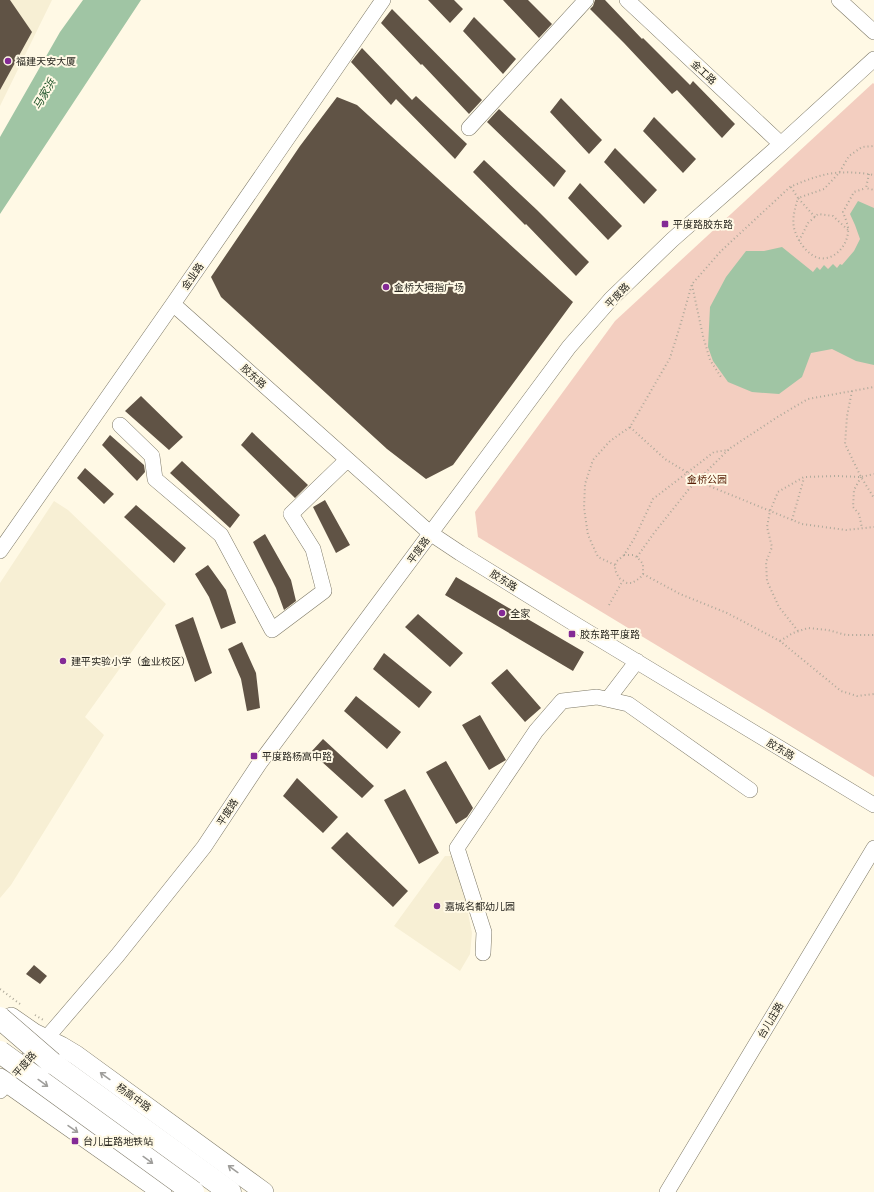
<svg xmlns="http://www.w3.org/2000/svg" width="874" height="1192" font-family="'Fira Sans Condensed','Noto Sans SC',sans-serif">
	<style>
		.built { fill: #f7efd4 }
		.green { fill: #f3cec0 }
		.water { fill: #a0c5a4 }
		.building { fill: #605345 }
		.lines { fill: none; stroke-linecap: round; stroke-linejoin: round }
		.minor-casing { stroke: #7d7866; stroke-width: 16 }
		.major-casing { stroke: #7d7866; stroke-width: 20 }
		.highway-casing { stroke: #7d7866; stroke-width: 23 }
		.path { stroke: #aea99a; stroke-width: 2; stroke-dasharray: 1 3; stroke-linecap: butt }
		.minor { stroke: #fff; stroke-width: 15 }
		.major { stroke: #fff; stroke-width: 19 }
		.highway { stroke: #fff; stroke-width: 22 }
		.highway-bridge-casing { stroke: #7d7866; stroke-width: 23; stroke-linecap: butt }
		.highway-bridge { stroke: #fff; stroke-width: 22 }
		.oneway { stroke: #9f9e9b }
		.poi-dot { fill: #842a96; stroke: #fff9e5; stroke-width: 1.5 }
		.labels { text-anchor: middle; stroke-width: 4; stroke-linejoin: round; paint-order: stroke }
		.poi-label { font-size: 10px; fill: #292720; stroke: #fff9e5; text-anchor: start }
		.street-label { font-size: 10px; fill: #292720; stroke: #fff9e5 }
		.park-label { font-size: 10px; fill: #581f06; stroke: #fff9e5 }
		.water-label { font-size: 11px; font-style: italic; fill: #184f24; stroke: #fff9e5 }
	</style>
	<rect width="100%" height="100%" fill="#fff9e5"/>
	<path class="built" d="M0 0H52L0 106Z
		M54 501 68 510 166 604 85 717 104 735 11 885 0 898V583Z
		M445 856H453L463 887 472 933 470 954 460 971 394 926Z"/>
	<path class="green" d="M873 83 874 84V777L478 537 475 512 615 321Z"/>
	<path class="water" d="M83 0H141L0 214V137L60 32Z
		M858 201 874 208V365L856 361 832 349 811 353 802 377 779 394 752 392 728 382 713 361 708 347 710 307 726 277 746 251H764L782 247 813 272 817 267 820 270 824 265 828 269 833 264 837 268 840 264 842 265 854 251 860 239 855 225 850 214Z"/>
	<path class="building" d="M0 0H10L32 32 0 90Z
		M428 0H454L463 9 450 23Z
		M503 0H528L552 24 539 38Z
		M595 0H605L642 39 643 38 690 85 693 81 735 124 722 138 677 90 672 94 624 43 590 9 593 6Z
		M392 9 482 100 469 114 422 64 421 65 381 23Z
		M474 17 516 59 503 74 463 31Z
		M362 48 412 100 416 96 467 144 455 159 396 99 391 105 351 62Z
		M337 97 357 105 573 302 453 465 426 479 387 449 221 297 211 277 300 146Z
		M561 98 602 140 589 154 550 112Z
		M499 109 566 171 554 187 487 122Z
		M654 117 696 159 683 173 643 131Z
		M615 148 657 190 644 204 604 162Z
		M484 160 537 210 589 262 576 276 526 224 525 225 473 172Z
		M580 183 622 226 608 240 568 198Z
		M141 396 183 437 169 450 125 411Z
		M252 432 308 485 295 498 241 445Z
		M110 435 144 465 145 472 137 481 102 445Z
		M182 461 240 515 230 528 170 473Z
		M85 468 114 494 104 504 77 478Z
		M325 500 350 545 336 553 313 507Z
		M136 505 186 548 174 563 124 517Z
		M265 534 291 580 296 601 284 610 276 588 253 542Z
		M208 565 226 590 236 623 221 629 209 597 195 574Z
		M456 577 584 652 573 671 445 595Z
		M418 614 463 653 450 667 405 627Z
		M193 617 212 673 195 682 175 625Z
		M242 642 256 673 260 708 247 711 241 679 228 649Z
		M384 653 432 692 419 708 373 669Z
		M507 669 541 708 525 722 491 683Z
		M356 696 401 732 387 749 344 711Z
		M480 715 506 760 489 770 462 725Z
		M323 739 374 786 362 798 311 752Z
		M446 761 473 808 467 817 456 824 426 772Z
		M297 778 338 817 323 833 283 796Z
		M405 789 439 853 419 864 384 800Z
		M347 832 408 891 393 907 331 848Z
		M34 965 47 976 40 984 26 974Z"/>
	<g class="lines">
		<defs>
			<path id="minor" d="M627 0 781 144
				M839 0 874 32
				M469 128 586 0
				M173 304 430 533 460 553 578 626 874 805
				M120 425 152 456 155 479 221 535 272 630 324 591 313 549 291 514 347 460
				M0 551 173 304 383 0
				M608 699 637 661
				M483 953 484 932 457 848 536 731 562 701 597 697 628 704 750 790
				M0 1091 56 1027 117 956 204 847 259 764 569 347 611 299 672 240 781 144 874 59
				M667 1192 874 848"/>
			<path id="major" d="M11 1017 34 1033 61 1046 76 1055 264 1192
				M0 1078 162 1192"/>
			<path id="highway" d="M52 1063 230 1192"/>
		</defs>
		<use href="#minor" class="minor-casing"/>
		<use href="#major" class="major-casing"/>
		<use href="#highway" class="highway-casing"/>
		<path class="path" d="M869 174 866 188 874 190
			M791 187 798 198C795 208 792 218 794 228 797 240 807 255 819 258 834 261 847 246 848 232 849 226 845 218 843 212L854 192 866 188
			M815 217 798 198 824 189 839 173 849 156 862 147 874 146
			M799 241 808 223 818 214 833 216 848 230
			M692 285 703 336 710 360 721 377
			M852 391 847 416 845 444 861 477 874 498
			M630 427 665 459 688 473 697 481 802 524 846 530 874 527
			M861 477 854 490 853 507 859 514 862 528
			M792 520 804 478
			M624 555H633L637 557 643 564V574L640 578 632 583H627L619 578 615 570V565L617 561 624 555 634 539 653 499 714 452 729 450
			M637 557 654 533 689 489 729 449 779 416 808 399 874 387
			M615 565 598 557 588 535 584 508 585 484 593 460 610 441 630 427 670 358 680 326 692 284 721 251 790 187C801 182 812 178 823 175 839 171 858 172 874 175
			M643 574 680 594 727 613 780 641 841 691 857 696 874 694
			M609 605 622 582
			M798 631 779 607 767 581 766 562 772 547 767 527 770 511 778 492 804 477 836 476 861 477 874 474
			M780 641 793 633 808 628 828 630 846 635H874
			M0 989 20 1004
			M35 1015 45 1021"/>
		<use href="#minor" class="minor"/>
		<use href="#major" class="major"/>
		<use href="#highway" class="highway"/>
		<defs>
			<path id="highway-bridge" d="M0 1018 52 1063
				M0 1052 193 1192"/>
		</defs>
		<use href="#highway-bridge" class="highway-bridge-casing"/>
		<use href="#highway-bridge" class="highway-bridge"/>
	</g>
	<defs><path id="oneway-shaft" d="M-6 0H5M1.5-3L5.5 0L1.5 3" fill="none" stroke-width="1.6" stroke-linecap="round" stroke-linejoin="round"/></defs>
	<g class="oneway">
		<use href="#oneway-shaft" transform="translate(105 1076) rotate(-144)"/>
		<use href="#oneway-shaft" transform="translate(43 1083) rotate(36)"/>
		<use href="#oneway-shaft" transform="translate(73 1129) rotate(35)"/>
		<use href="#oneway-shaft" transform="translate(148 1160) rotate(36)"/>
		<use href="#oneway-shaft" transform="translate(233 1169) rotate(-144)"/>
	</g>
	<g class="poi-dot">
		<circle cx="8" cy="61" r="4"/>
		<rect x="661" y="220" width="8" height="8" rx="2"/>
		<circle cx="386" cy="287" r="4"/>
		<circle cx="502" cy="613" r="4"/>
		<rect x="568" y="630" width="8" height="8" rx="2"/>
		<circle cx="63" cy="661" r="4"/>
		<rect x="250" y="752" width="8" height="8" rx="2"/>
		<circle cx="437" cy="906" r="4"/>
		<rect x="71" y="1137" width="8" height="8" rx="2"/>
	</g>
	<g class="labels">
		<g class="poi-label">
			<text x="16" y="65">福建天安大厦</text>
			<text x="673" y="228">平度路胶东路</text>
			<text x="394" y="291">金桥大拇指广场</text>
			<text x="510" y="617">全家</text>
			<text x="580" y="638">胶东路平度路</text>
			<text x="71" y="665">建平实验小学（金业校区）</text>
			<text x="262" y="760">平度路杨高中路</text>
			<text x="445" y="910">嘉城名都幼儿园</text>
			<text x="83" y="1145">台儿庄路地铁站</text>
		</g>
		<g class="street-label">
			<text transform="translate(704 72) rotate(43)" y="4">金工路</text>
			<text transform="translate(192 276) rotate(-55)" y="4">金业路</text>
			<text transform="translate(617 295) rotate(-46)" y="4">平度路</text>
			<text transform="translate(254 376) rotate(42)" y="4">胶东路</text>
			<text transform="translate(418 550) rotate(-54)" y="4">平度路</text>
			<text transform="translate(504 580) rotate(32)" y="4">胶东路</text>
			<text transform="translate(781 749) rotate(31)" y="4">胶东路</text>
			<text transform="translate(227 812) rotate(-57)" y="4">平度路</text>
			<text transform="translate(770 1020) rotate(-59)" y="4">台儿庄路</text>
			<text transform="translate(24 1064) rotate(-49)" y="4">平度路</text>
			<text transform="translate(134 1097) rotate(36)" y="4">杨高中路</text>
		</g>
		<g class="park-label">
			<text x="707" y="483">金桥公园</text>
		</g>
		<g class="water-label">
			<text transform="translate(44 94) rotate(-60)" y="4">马家浜</text>
		</g>
	</g>
</svg>
